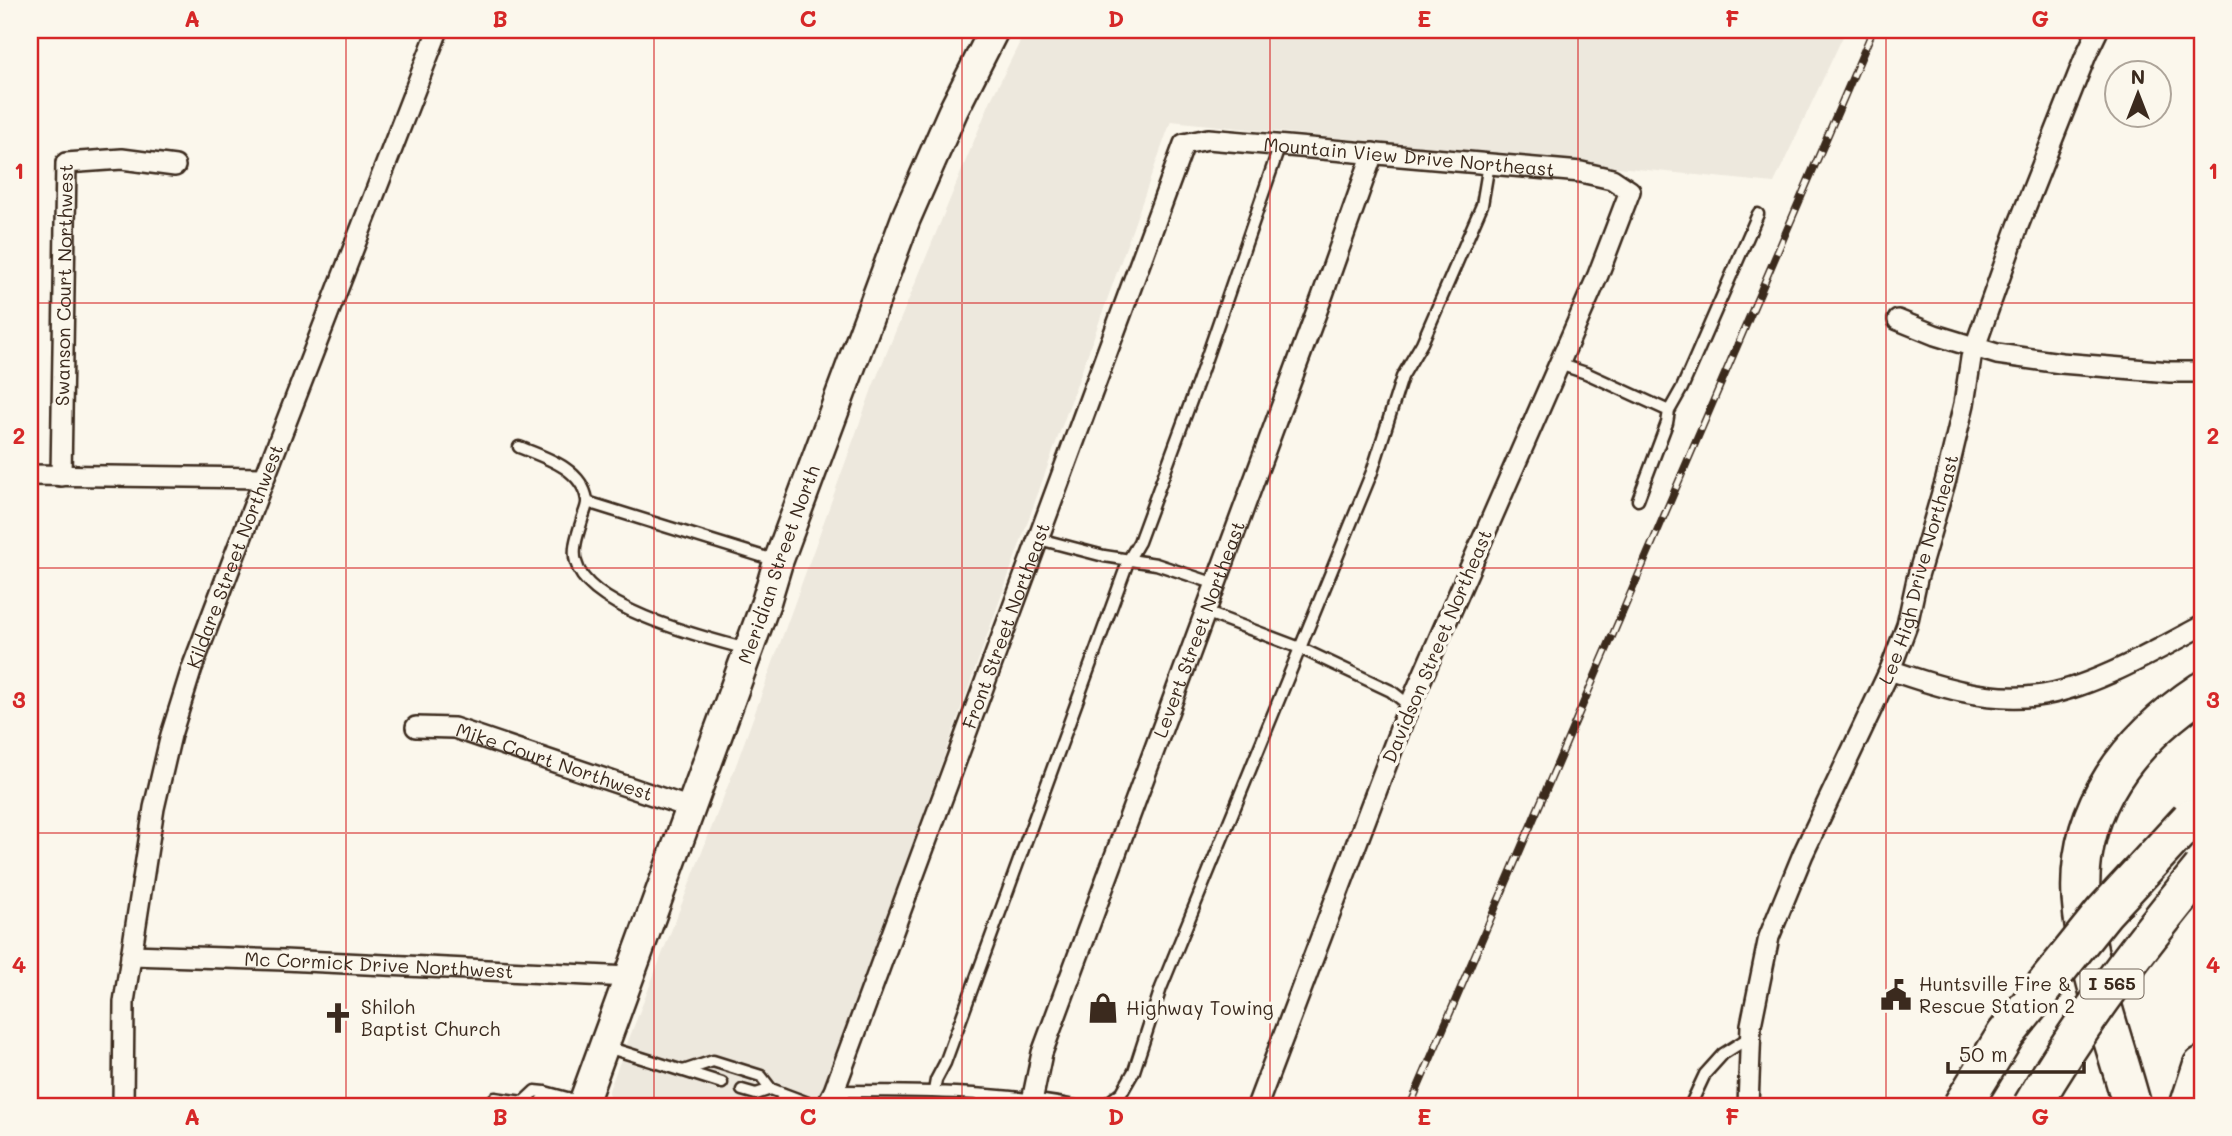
<svg xmlns="http://www.w3.org/2000/svg" width="2232" height="1136" font-family="Mali,sans-serif">
	<style>
		.built { fill: #ede8dd }
		.lines { fill: none; stroke-linecap: round; stroke-linejoin: round }
		.lane-casing { stroke: #3b2a1e; stroke-width: 15 }
		.street-casing { stroke: #3b2a1e; stroke-width: 24 }
		.secondary-casing { stroke: #3b2a1e; stroke-width: 33 }
		.highway-casing { stroke: #3b2a1e; stroke-width: 42 }
		.lane { stroke: #fbf7ec; stroke-width: 10 }
		.street { stroke: #fbf7ec; stroke-width: 19 }
		.secondary { stroke: #fbf7ec; stroke-width: 28 }
		.highway { stroke: #fbf7ec; stroke-width: 37 }
		.rail-casing { stroke: #3b2a1e; stroke-width: 8 }
		.rail { stroke: #fbf7ec; stroke-width: 5; stroke-dasharray: 16; stroke-linecap: butt }
		.highway-bridge-casing { stroke: #3b2a1e; stroke-width: 42; stroke-linecap: butt }
		.highway-bridge { stroke: #fbf7ec; stroke-width: 37 }
		.grid { fill: none; stroke: #d62828; stroke-width: 2; stroke-opacity: 0.55 }
		.labels { text-anchor: middle; stroke-width: 7; stroke-linejoin: round; paint-order: stroke }
		.shield { fill: #fbf7ec; stroke: #75685c; stroke-width: 2 }
		.shield-label { font-size: 18px; font-weight: bold; fill: #3b2a1e }
		.street-label { font-size: 19px; fill: #3b2a1e; stroke: #fbf7ec }
		.poi-label { font-size: 19px; fill: #3b2a1e; stroke: #fbf7ec; text-anchor: start }
		.neatline { fill: none; stroke: #d62828; stroke-width: 2.5 }
		.grid-label { font-size: 23px; text-anchor: middle; font-weight: bold; fill: #d62828 }
	</style>
	<rect width="100%" height="100%" fill="#fbf7ec"/>
	<filter id="ink" filterUnits="userSpaceOnUse"><feTurbulence type="fractalNoise" baseFrequency=".0143" numOctaves="2"/><feDisplacementMap in="SourceGraphic" scale="14" xChannelSelector="R" yChannelSelector="G"/><feConvolveMatrix kernelMatrix="1 2 1 2 8 2 1 2 1" color-interpolation-filters="sRGB"/></filter>
	<g filter="url(#ink)">
		<path class="built" d="M1026 30H1846L1774 183 1171 121 824 1092 976 1097 1014 1104V1106H610L609 1090 736 765 873 386 990 102Z"/>
		<g class="lines">
			<defs>
				<path id="lane" d="M1559 364 1586 373 1669 411
					M519 447C544 457 582 468 587 500 588 506 583 515 582 520 578 533 572 549 576 562 587 609 706 638 747 649
					M1638 500 1667 423 1669 411 1682 388 1758 214
					M587 502 777 561
					M1039 539 1104 556 1156 564 1216 584
					M1205 612 1300 648 1391 691 1410 706
					M607 1047 683 1071 713 1061 761 1076 771 1089 784 1094
					M684 1071 722 1083
					M742 1090 756 1094 771 1089
					M834 1091C915 1091 995 1091 1075 1106
					M934 1091 936 1080 945 1063 1129 559 1139 542 1198 382 1280 145
					M487 1106 495 1098 523 1102
					M519 1106 535 1091 545 1092
					M539 1106 545 1092 582 1102
					M779 1106 784 1094 816 1106
					M1104 1106 1122 1092 1134 1071 1161 988 1372 472 1402 377 1422 343 1482 205 1489 164
					M1690 1106 1705 1074 1723 1054 1750 1037"/>
				<g id="street">
					<path d="M1898 320 1935 335 1997 354 2061 363 2170 372H2202"/>
					<path d="M30 475 264 478"/>
					<path id="s1" d="M61 476 66 163 122 159 175 166"/>
					<path d="M1890 670C1936 686 1986 702 2036 696 2088 690 2155 651 2202 626"/>
					<path id="s2" d="M416 727 454 728 691 808"/>
					<path id="s3" d="M131 955 284 960 629 977"/>
					<path id="s4" d="M123 1106 124 1002 154 808 171 735 192 668 242 536 438 30"/>
					<path id="s5" d="M826 1106 834 1091 1184 144 1208 139 1581 172 1612 179 1630 191 1598 275 1403 721 1257 1106"/>
					<path id="s6" d="M1031 1106 1042 1053 1322 297 1373 153"/>
					<path id="s7" d="M1748 1106 1751 1025 1769 937 1803 854 1890 670 1907 625 1917 579 1946 479 1964 404 1971 358 2018 226 2086 55 2098 30"/>
				</g>
				<g id="secondary">
					<path id="s8" d="M582 1106 766 602 778 562 906 218 953 111 994 30"/>
				</g>
				<path id="highway" d="M2132 1106C2114 1038 2086 969 2081 898 2076 807 2130 739 2202 691
					M2189 1106 2202 1066"/>
			</defs>
			<use href="#lane" class="lane-casing"/>
			<use href="#street" class="street-casing"/>
			<use href="#secondary" class="secondary-casing"/>
			<use href="#highway" class="highway-casing"/>
			<use href="#lane" class="lane"/>
			<use href="#street" class="street"/>
			<use href="#secondary" class="secondary"/>
			<use href="#highway" class="highway"/>
			<defs>
				<path id="rail" d="M1410 1106 1873 30"/>
			</defs>
			<use href="#rail" class="rail-casing"/>
			<use href="#rail" class="rail"/>
			<defs>
				<path id="highway-bridge" d="M1962 1106 2006 1034 2104 912 2190 819
					M2032 1106C2081 1021 2140 945 2202 869"/>
			</defs>
			<use href="#highway-bridge" class="highway-bridge-casing"/>
			<use href="#highway-bridge" class="highway-bridge"/>
		</g>
	</g>
	<path class="grid" d="M346 30V1106M654 30V1106M962 30V1106M1270 30V1106M1578 30V1106M1886 30V1106M30 303H2202M30 568H2202M30 833H2202"/>
	<defs>
		<symbol id="civic-bare" viewBox="-9 -9 18 18"><path d="M-.6-6.5H3V-4.5H.6V-3L4-1V1h2V6H-6V1h2V-1L-.6-3ZM-1.2 2.5V6h2.4V2.5Z" fill="#3b2a1e" stroke="#fbf7ec" stroke-width="2.5" paint-order="stroke"/></symbol>
		<symbol id="shop-bare" viewBox="-9 -9 18 18"><path d="M-5-2.5h2.3a2.7 3.5 0 0 1 5.4 0H5L5.5 6h-11ZM-1.5-2.5h3a1.5 2.3 0 0 0-3 0Z" fill="#3b2a1e" stroke="#fbf7ec" stroke-width="2.5" paint-order="stroke"/></symbol>
		<symbol id="church-bare" viewBox="-9 -9 18 18"><path d="M-1.2-6h2.4v3.5h3.3v2.4h-3.3V6h-2.4V-.1h-3.3v-2.4h3.3Z" fill="#3b2a1e" stroke="#fbf7ec" stroke-width="2.5" paint-order="stroke"/></symbol>
	</defs>
	<g fill-rule="evenodd">
		<use href="#civic-bare" x="1874" y="973" width="44" height="44"/>
		<use href="#shop-bare" x="1081" y="986" width="44" height="44"/>
		<use href="#church-bare" x="316" y="996" width="44" height="44"/>
	</g>
	<g class="labels">
		<rect class="shield" x="2080.5" y="969.5" width="63" height="29" rx="5"/>
		<g class="shield-label">
			<text x="2112" y="990">I 565</text>
		</g>
		<g class="street-label">
			<text dy="7" stroke="none"><textPath href="#s5" startOffset="1253">Mountain View Drive Northeast</textPath></text>
			<text dy="7" stroke="none"><textPath href="#s1" startOffset="191">Swanson Court Northwest</textPath></text>
			<text dy="7" stroke="none"><textPath href="#s4" startOffset="565">Kildare Street Northwest</textPath></text>
			<text dy="7" stroke="none"><textPath href="#s8" startOffset="576">Meridian Street North</textPath></text>
			<text dy="7" stroke="none"><textPath href="#s7" startOffset="569">Lee High Drive Northeast</textPath></text>
			<text dy="7" stroke="none"><textPath href="#s5" startOffset="513">Front Street Northeast</textPath></text>
			<text dy="7" stroke="none"><textPath href="#s6" startOffset="506">Levert Street Northeast</textPath></text>
			<text transform="translate(1437 646) rotate(-67)" y="7">Davidson Street Northeast</text>
			<text dy="7" stroke="none"><textPath href="#s2" startOffset="144">Mike Court Northwest</textPath></text>
			<text dy="7" stroke="none"><textPath href="#s3" startOffset="248">Mc Cormick Drive Northwest</textPath></text>
		</g>
		<g class="poi-label">
			<text x="1919" y="991">Huntsville Fire &amp;<tspan x="1919" dy="22">Rescue Station 2</tspan></text>
			<text x="361" y="1014">Shiloh<tspan x="361" dy="22">Baptist Church</tspan></text>
			<text x="1126" y="1015">Highway Towing</text>
		</g>
	</g>
	<rect width="2232" height="1136" fill="none" stroke="#fbf7ec" stroke-width="77"/>
	<g transform="translate(2138 94)"><circle r="33" fill="#fbf7ec" stroke="#aea59a" stroke-width="2"/>
	<path d="M0-5L12 26L0 18L-12 26Z" fill="#3b2a1e"/>
	<text y="-10" font-size="19" font-weight="bold" text-anchor="middle" fill="#3b2a1e">N</text>
	</g>
	<path d="M1948 1062v10h136v-10" fill="none" stroke="#3b2a1e" stroke-width="3.5"/>
	<text x="1959" y="1062" font-size="21" fill="#3b2a1e" stroke="#fbf7ec" stroke-width="5" paint-order="stroke">50 m</text>
	<rect x="38" y="38" width="2156" height="1060" class="neatline"/>
	<g class="grid-label">
		<text x="192" y="27">A</text>
		<text x="500" y="27">B</text>
		<text x="808" y="27">C</text>
		<text x="1116" y="27">D</text>
		<text x="1424" y="27">E</text>
		<text x="1732" y="27">F</text>
		<text x="2040" y="27">G</text>
		<text x="19" y="179">1</text>
		<text x="2213" y="179">1</text>
		<text x="19" y="444">2</text>
		<text x="2213" y="444">2</text>
		<text x="19" y="708">3</text>
		<text x="2213" y="708">3</text>
		<text x="19" y="973">4</text>
		<text x="2213" y="973">4</text>
		<text x="192" y="1125">A</text>
		<text x="500" y="1125">B</text>
		<text x="808" y="1125">C</text>
		<text x="1116" y="1125">D</text>
		<text x="1424" y="1125">E</text>
		<text x="1732" y="1125">F</text>
		<text x="2040" y="1125">G</text>
	</g>
</svg>
